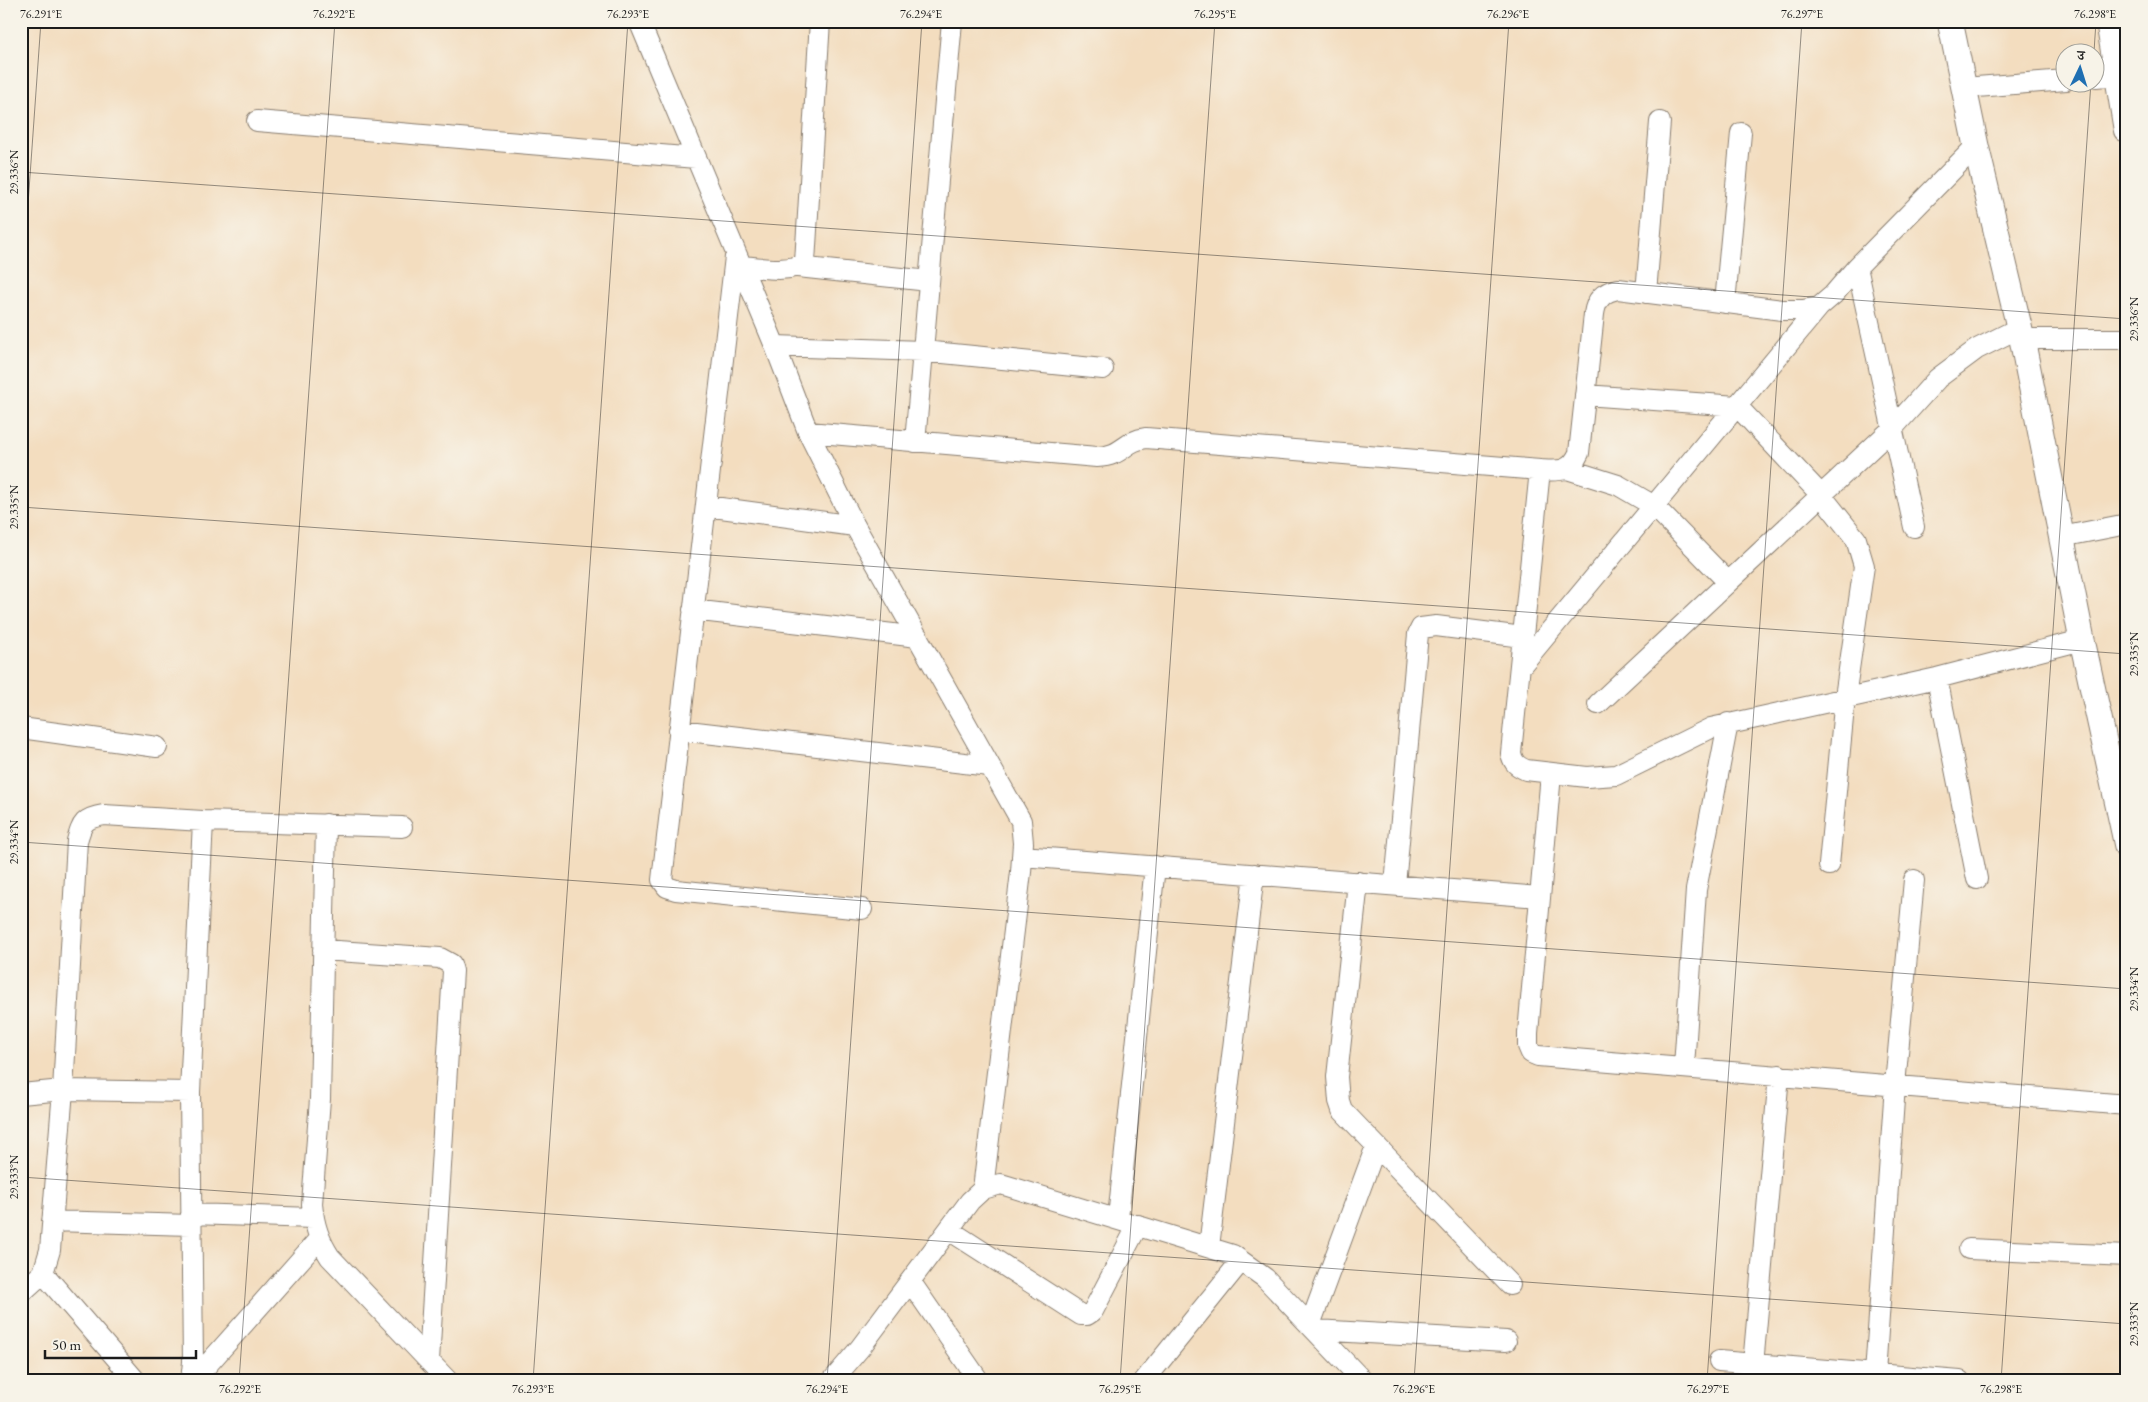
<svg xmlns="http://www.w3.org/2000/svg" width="2148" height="1402" font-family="'EB Garamond','Noto Serif Devanagari',serif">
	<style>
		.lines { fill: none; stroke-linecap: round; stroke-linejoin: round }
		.minor-casing { stroke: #887c6e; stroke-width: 22 }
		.major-casing { stroke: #887c6e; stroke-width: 27 }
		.minor { stroke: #fff; stroke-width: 20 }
		.major { stroke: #fff; stroke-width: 25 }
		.ticks { fill: none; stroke: #1c1c1c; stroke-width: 1; stroke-opacity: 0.45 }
		.neatline { fill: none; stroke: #1c1c1c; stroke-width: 2 }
		.ticks-label { font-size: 12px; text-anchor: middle; fill: #1c1c1c }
	</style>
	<rect width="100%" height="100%" fill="#f7f3e8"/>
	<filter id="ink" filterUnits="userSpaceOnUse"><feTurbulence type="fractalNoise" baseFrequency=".02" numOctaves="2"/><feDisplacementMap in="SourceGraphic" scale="10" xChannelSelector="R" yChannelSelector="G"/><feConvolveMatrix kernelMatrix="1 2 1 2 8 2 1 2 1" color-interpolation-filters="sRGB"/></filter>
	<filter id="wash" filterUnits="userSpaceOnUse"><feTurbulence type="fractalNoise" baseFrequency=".0096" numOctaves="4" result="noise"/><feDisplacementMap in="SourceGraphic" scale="20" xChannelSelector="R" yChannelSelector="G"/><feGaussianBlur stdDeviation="1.12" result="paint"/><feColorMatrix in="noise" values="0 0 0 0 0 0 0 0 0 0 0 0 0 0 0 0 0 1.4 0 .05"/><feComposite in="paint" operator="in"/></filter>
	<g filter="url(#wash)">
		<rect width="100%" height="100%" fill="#f3ddbf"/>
	</g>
	<g filter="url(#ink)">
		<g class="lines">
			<defs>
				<path id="minor" d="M639 21 775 346 808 432 855 526 1021 821 1023 843 1021 872 983 1189
					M2106 21 2124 131
					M2096 77 2115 75
					M1964 88 2066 80
					M257 121 696 158
					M735 257 662 880 667 887 676 890 862 909
					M740 266C760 267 789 274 805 262L820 21
					M798 267 929 281
					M1857 267 1914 527
					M1646 293 1660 122
					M1725 303 1741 133
					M2022 339H2127
					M775 346 923 351 1103 369
					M1585 395 1737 406 1821 495 1856 539 1864 566 1845 697 1829 865
					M808 432 1097 457C1124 456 1123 441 1146 438L1540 470C1559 471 1570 473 1579 453L1594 314C1596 299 1603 292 1618 289L1782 310H1803L1819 307 1833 295 1857 267 1976 146
					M915 442 952 21
					M1567 469 1618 485 1654 506 1728 582
					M1540 470 1511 753C1513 763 1517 766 1526 770L1587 777 1616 775 1711 728 1937 678 2082 640
					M706 506 855 526
					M2061 537 2127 524
					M693 610 918 637
					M1520 667 1819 307
					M1937 678 1977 879
					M1598 704 1893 428 1938 378 1977 349 2019 328
					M21 728 157 747
					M679 730 990 766
					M1551 774 1528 1033V1046L1531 1053 1538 1056 2127 1105
					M326 824 320 1099 312 1204C314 1225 319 1240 330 1257L448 1381
					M1022 856 1540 897
					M1358 882 1337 1077 1339 1101 1342 1110 1510 1285
					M1395 885 1418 634 1421 628 1436 626 1523 637
					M323 950 440 958 451 964 453 971 429 1361
					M1684 1067 1696 890 1728 723
					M21 1094 63 1090 190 1092
					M191 1214 313 1218
					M1118 1218 1155 866
					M52 1221 191 1225
					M949 1230 1081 1315H1087L1093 1311 1138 1225
					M1209 1247 1254 874
					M1969 1249 2127 1256
					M43 1273 136 1381
					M910 1281 979 1381
					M21 1293 43 1273 50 1250 63 1090 77 841C82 823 84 818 104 815L203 821 402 827
					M1310 1325 1376 1146
					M1315 1330 1506 1341
					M1719 1361 1960 1381
					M1753 1365 1779 1075
					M1875 1374 1895 1085 1914 880
					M191 1381 193 1362 190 1092 203 821
					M193 1381 319 1239
					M832 1381 860 1348 970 1201 983 1189 1001 1184 1233 1255 1265 1278 1363 1381
					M1144 1381 1241 1261"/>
				<path id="major" d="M1950 21 1976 146 2022 339 2082 640 2127 846"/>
			</defs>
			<use href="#minor" class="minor-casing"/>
			<use href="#major" class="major-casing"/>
			<use href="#minor" class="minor"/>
			<use href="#major" class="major"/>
		</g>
	</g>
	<path class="ticks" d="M2094 52 2096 21M21 172 2127 319M21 303 41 21M21 507 2127 654M21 842 2127 989M21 1177 2127 1324M239 1381 335 21M533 1381 628 21M827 1381 922 21M1120 1381 1215 21M1414 1381 1509 21M1707 1381 1802 21M2001 1381 2091 82"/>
	<rect width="2148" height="1402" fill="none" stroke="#f7f3e8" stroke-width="55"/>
	<g transform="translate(2080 68) rotate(4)"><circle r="24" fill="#f7f3e8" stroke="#9f9d96"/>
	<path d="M0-4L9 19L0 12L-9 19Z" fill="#1f6fb2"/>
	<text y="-8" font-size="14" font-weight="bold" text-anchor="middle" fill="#1c1c1c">उ</text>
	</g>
	<path d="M45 1350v8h151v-8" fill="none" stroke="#1c1c1c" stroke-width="2.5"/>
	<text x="52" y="1350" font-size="15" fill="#1c1c1c" stroke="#f7f3e8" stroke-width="4" paint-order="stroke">50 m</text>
	<rect x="28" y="28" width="2092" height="1346" class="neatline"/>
	<g class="ticks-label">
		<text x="41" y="18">76.291°E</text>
		<text x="334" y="18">76.292°E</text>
		<text x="628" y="18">76.293°E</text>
		<text x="921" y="18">76.294°E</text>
		<text x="1215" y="18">76.295°E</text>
		<text x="1508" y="18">76.296°E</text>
		<text x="1802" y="18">76.297°E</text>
		<text x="2095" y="18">76.298°E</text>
		<text transform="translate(14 172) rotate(-90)" y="4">29.336°N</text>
		<text transform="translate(2134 319) rotate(-90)" y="4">29.336°N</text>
		<text transform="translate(14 507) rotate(-90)" y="4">29.335°N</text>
		<text transform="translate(2134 654) rotate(-90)" y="4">29.335°N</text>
		<text transform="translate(14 842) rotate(-90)" y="4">29.334°N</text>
		<text transform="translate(2134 989) rotate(-90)" y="4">29.334°N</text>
		<text transform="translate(14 1177) rotate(-90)" y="4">29.333°N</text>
		<text transform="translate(2134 1324) rotate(-90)" y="4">29.333°N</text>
		<text x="240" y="1393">76.292°E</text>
		<text x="533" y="1393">76.293°E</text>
		<text x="827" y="1393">76.294°E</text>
		<text x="1120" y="1393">76.295°E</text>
		<text x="1414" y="1393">76.296°E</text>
		<text x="1708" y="1393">76.297°E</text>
		<text x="2001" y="1393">76.298°E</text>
	</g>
</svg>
